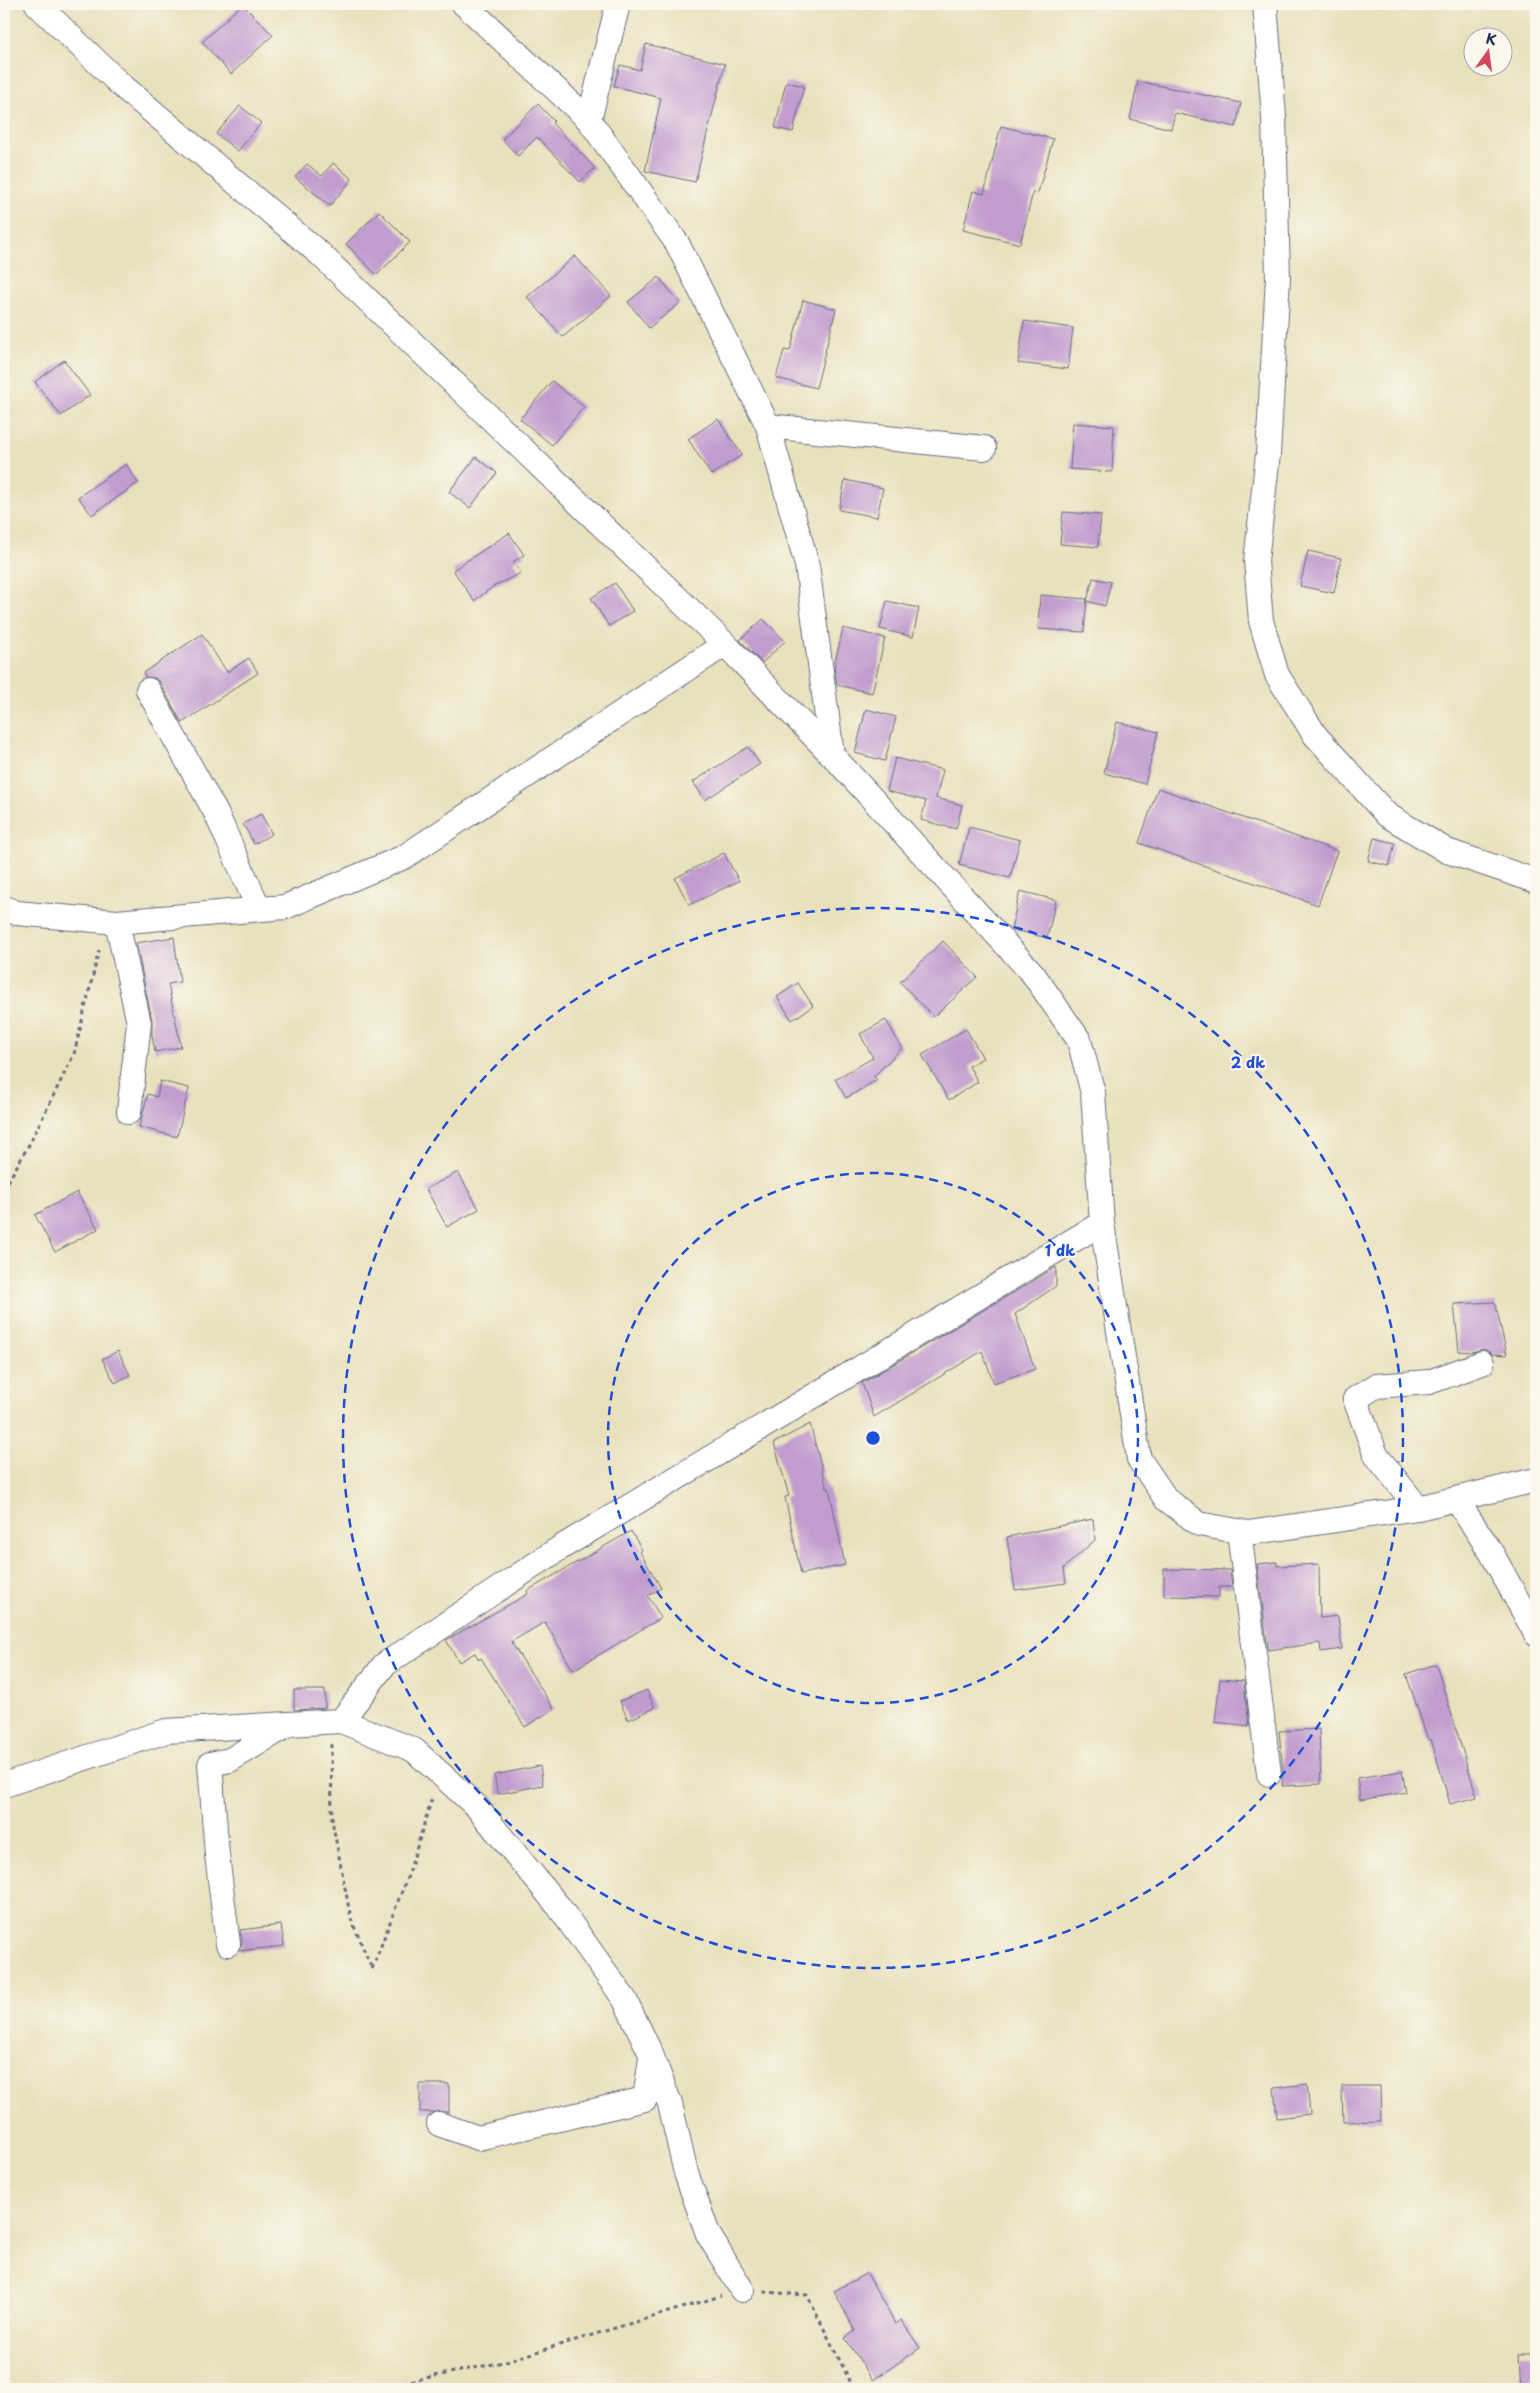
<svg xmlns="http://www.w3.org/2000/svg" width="1540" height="2393" font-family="'Playpen Sans',sans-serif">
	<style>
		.building { fill: #c19ccf }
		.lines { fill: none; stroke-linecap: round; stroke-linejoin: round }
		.minor-casing { stroke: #636d7f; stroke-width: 26 }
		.path { stroke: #636d7f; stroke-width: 3; stroke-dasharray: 4 4; stroke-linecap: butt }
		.minor { stroke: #fff; stroke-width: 24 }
		.ring { fill: none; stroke: #1d4ed8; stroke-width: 2.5; stroke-dasharray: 9 6 }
		.centre { fill: #1d4ed8; stroke: #fbf7ec; stroke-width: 2.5 }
		.ring-label { font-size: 15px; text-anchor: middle; font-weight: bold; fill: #1d4ed8; stroke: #fbf7ec; stroke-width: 4.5; stroke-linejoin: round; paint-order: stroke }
	</style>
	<rect width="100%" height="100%" fill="#fbf7ec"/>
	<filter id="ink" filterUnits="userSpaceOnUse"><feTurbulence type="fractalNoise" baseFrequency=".02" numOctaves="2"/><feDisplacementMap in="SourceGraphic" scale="10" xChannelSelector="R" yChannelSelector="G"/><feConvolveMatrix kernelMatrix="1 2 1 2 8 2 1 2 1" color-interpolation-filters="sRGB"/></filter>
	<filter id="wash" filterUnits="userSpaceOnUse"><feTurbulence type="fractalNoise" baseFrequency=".0096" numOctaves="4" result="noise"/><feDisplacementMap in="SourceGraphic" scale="20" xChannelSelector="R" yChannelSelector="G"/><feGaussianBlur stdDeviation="1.12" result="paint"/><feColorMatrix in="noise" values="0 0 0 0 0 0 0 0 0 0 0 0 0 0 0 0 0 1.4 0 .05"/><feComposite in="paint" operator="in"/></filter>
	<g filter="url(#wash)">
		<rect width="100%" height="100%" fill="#e9e0bc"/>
		<g id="blocks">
			<path class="building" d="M242 4 273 35 231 74 202 42Z
				M646 44 725 64 695 182 645 171 661 98 614 86 620 65 640 70Z
				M1138 81 1241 103 1236 127 1175 113 1171 129 1130 119Z
				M786 82 804 86 793 132 775 128Z
				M538 104 554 121 552 123 595 168 580 182 537 137 518 156 502 139Z
				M240 106 261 123 238 151 216 134Z
				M1001 126 1053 139 1038 193 1033 192 1020 244 963 230 973 191 984 194Z
				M333 163 352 179 330 206 295 177 307 164 322 176Z
				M379 211 410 242 377 275 346 244Z
				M575 256 611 296 563 337 527 297Z
				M659 277 680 303 649 328 628 302Z
				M803 300 836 309 816 388 776 378 784 350 790 351Z
				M1024 321 1073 328 1068 369 1018 363Z
				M64 360 90 395 61 416 35 382Z
				M552 381 584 407 552 445 520 419Z
				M718 419 742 455 711 475 688 439Z
				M1073 423 1114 426 1112 472 1070 469Z
				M476 457 497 473 470 508 449 492Z
				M126 464 138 483 92 515 78 497Z
				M845 480 883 488 877 517 839 510Z
				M1063 512 1101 515 1098 547 1060 544Z
				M509 533 524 555 513 562 521 573 494 586 474 601 453 570Z
				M1308 551 1341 558 1334 593 1300 586Z
				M1093 578 1111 582 1105 606 1087 601Z
				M615 583 633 611 609 626 591 598Z
				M1040 595 1087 599 1084 632 1038 629Z
				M887 601 919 608 913 637 880 629Z
				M763 619 785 641 762 663 740 640Z
				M843 628 885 638 872 693 837 685 834 667Z
				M202 634 227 672 249 658 258 673 182 723 160 683 155 678 145 677 143 673Z
				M866 709 896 717 885 761 855 753Z
				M1117 722 1158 732 1145 784 1104 773Z
				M748 747 760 764 705 800 693 782Z
				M895 758 943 770 936 798 962 805 956 829 921 820 926 801 887 791Z
				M1158 788 1337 851 1318 905 1139 843Z
				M261 814 272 834 254 844 243 824Z
				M969 827 1020 840 1010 878 959 865Z
				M1374 838 1395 843 1389 866 1368 861Z
				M724 853 739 881 689 905 675 878Z
				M1020 891 1056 900 1047 938 1011 929Z
				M174 937 180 982 168 984 181 1047 155 1052 152 1035V1020L136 943Z
				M943 941 977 977 934 1017 900 982Z
				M798 983 813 1006 792 1020 777 997Z
				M886 1020 902 1048 874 1076 877 1080 846 1098 835 1079 873 1058 860 1034Z
				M966 1029 983 1058 969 1066 978 1082 949 1100 922 1055Z
				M160 1081 189 1088 177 1137 139 1127 148 1094 157 1097Z
				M458 1172 479 1209 447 1227 426 1189Z
				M77 1192 98 1229 55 1252 35 1215Z
				M1056 1267V1286L1015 1314 1035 1369 994 1383 982 1351 874 1417 862 1383Z
				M1495 1302 1507 1355 1492 1354 1484 1349 1472 1352 1459 1351 1454 1304Z
				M118 1351 130 1375 115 1383 102 1359Z
				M810 1424 827 1488H829L845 1565 801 1574 785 1497 789 1496 774 1443Z
				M1093 1519 1095 1540 1064 1568 1066 1583 1015 1590 1007 1537Z
				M631 1531 642 1550 640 1552 661 1588 648 1596 661 1618 573 1670 545 1622 511 1642 554 1709 525 1727 481 1658 479 1660 475 1653 459 1662 446 1640 528 1594 527 1591Z
				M1277 1562V1566L1319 1564 1320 1618 1338 1616 1342 1649 1321 1652 1320 1643 1268 1650 1257 1564Z
				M1164 1569 1230 1570 1232 1587H1219V1597L1164 1596Z
				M1436 1664 1477 1797 1450 1804 1431 1739 1428 1740 1406 1674Z
				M1220 1679 1244 1681 1249 1726 1215 1722Z
				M294 1690H325V1708L294 1710Z
				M647 1690 655 1708 628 1720 620 1701Z
				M1319 1729 1321 1784 1282 1786 1283 1772 1279 1731Z
				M540 1766 543 1785 498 1794 494 1775Z
				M1402 1771 1406 1792 1360 1800 1357 1778Z
				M281 1925 284 1946 239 1951 242 1943 240 1930Z
				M420 2084H449V2112H420Z
				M1307 2084 1310 2114 1277 2118 1274 2088Z
				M1342 2086H1380L1381 2121 1343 2122Z
				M867 2273 895 2324 901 2320 920 2348 873 2380 845 2338 855 2331 834 2291Z
				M1519 2354H1536V2389H1521Z"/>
		</g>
	</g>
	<g filter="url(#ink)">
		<use href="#blocks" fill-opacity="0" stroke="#636d7f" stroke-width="1"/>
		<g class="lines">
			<defs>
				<path id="minor" d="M37 4 120 84 320 254 725 644 832 755 1033 974 1079 1040 1093 1093 1102 1223 1139 1459 1166 1499 1199 1524 1248 1533 1418 1508 1536 1480
					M464 4 589 120 677 243 768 426 807 565 832 755
					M1265 4 1274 117 1278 278 1268 454 1256 561 1261 621 1277 675 1315 735 1387 815 1447 851 1536 881
					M589 120 618 4
					M768 426 984 448
					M148 690 216 813 259 909
					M4 908 17 913 117 922 285 907 404 857 725 644
					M117 922 139 1023 129 1112
					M1456 1499 1491 1552 1536 1634
					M1418 1508 1376 1455 1355 1399 1376 1386 1429 1382 1482 1363
					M1239 1531 1269 1774
					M341 1721 384 1665 560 1548 1102 1223
					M4 1785 166 1731 341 1721 414 1750 476 1806 559 1907 625 2000 651 2054 670 2104 686 2173 708 2234 742 2290
					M228 1944 217 1855 210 1764 230 1760 286 1726
					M439 2124 478 2138 645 2099 651 2058"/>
			</defs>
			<use href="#minor" class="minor-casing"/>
			<path class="path" d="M4 1189 31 1141 74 1054 99 950
				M331 1744 332 1820 351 1919 372 1969
				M372 1969 409 1873 432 1798
				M764 2292 807 2295 854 2389
				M372 2389 503 2362 721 2296"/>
			<use href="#minor" class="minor"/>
		</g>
	</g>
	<g class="ring">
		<circle cx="873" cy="1438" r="265"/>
		<circle cx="873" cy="1438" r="530"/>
	</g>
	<circle cx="873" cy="1438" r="8" class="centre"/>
	<g class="ring-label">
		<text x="1248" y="1068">2 dk</text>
		<text x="1060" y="1256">1 dk</text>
	</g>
	<rect width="1540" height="2393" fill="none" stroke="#fbf7ec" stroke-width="20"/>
	<g transform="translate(1488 52) rotate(14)"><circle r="24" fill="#fbf7ec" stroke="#a1a7b3"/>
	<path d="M0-4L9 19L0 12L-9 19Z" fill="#d1495b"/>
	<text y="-8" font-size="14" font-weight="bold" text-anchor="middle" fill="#1b2f5e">K</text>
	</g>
</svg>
